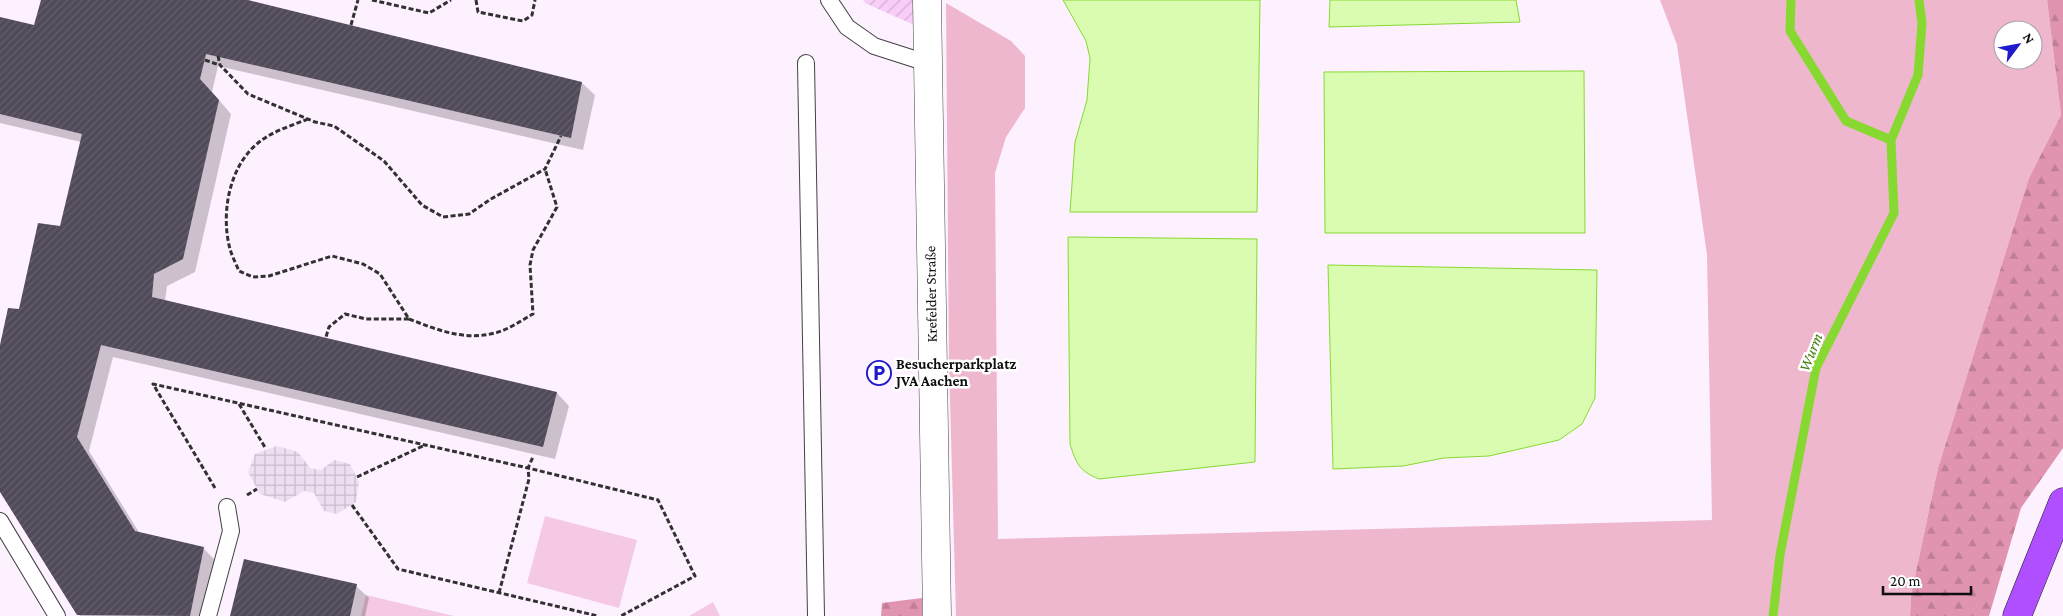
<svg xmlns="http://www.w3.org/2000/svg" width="2063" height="616" font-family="'Crimson Pro',serif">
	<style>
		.farmland { fill: url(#farmland-furrows) }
		.grass { fill: #eeb7ce; fill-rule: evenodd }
		.forest { fill: url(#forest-firs) }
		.pitch { fill: #f4c9e1 }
		.plaza { fill: url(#plaza-grid) }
		.water { fill: #d9fcb1; stroke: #87d931 }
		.shadow { fill: #0003 }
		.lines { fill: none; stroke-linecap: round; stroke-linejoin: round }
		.stream { stroke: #87d931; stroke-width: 9 }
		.building { fill: url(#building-hatch) }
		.lane-casing { stroke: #424242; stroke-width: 18 }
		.street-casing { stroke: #424242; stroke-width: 29 }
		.highway-casing { stroke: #202020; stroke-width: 29 }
		.path { stroke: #313131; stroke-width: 3; stroke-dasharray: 5 2.5; stroke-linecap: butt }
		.lane { stroke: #fff; stroke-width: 16 }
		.street { stroke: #fff; stroke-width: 28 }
		.highway { stroke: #af4fff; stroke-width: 28 }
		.labels { text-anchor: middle; stroke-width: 5; stroke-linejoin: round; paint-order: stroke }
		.street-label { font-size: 15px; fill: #0f0f0f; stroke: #fff }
		.poi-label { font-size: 15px; font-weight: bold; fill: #0f0f0f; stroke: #fff; text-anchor: start }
		.water-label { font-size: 16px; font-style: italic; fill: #437e0e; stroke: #fff }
	</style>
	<defs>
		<pattern id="farmland-furrows" width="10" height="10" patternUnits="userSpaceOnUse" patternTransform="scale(1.25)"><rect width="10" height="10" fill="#f8cef8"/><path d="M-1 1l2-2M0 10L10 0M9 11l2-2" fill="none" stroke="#d3b0d3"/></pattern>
		<pattern id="forest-firs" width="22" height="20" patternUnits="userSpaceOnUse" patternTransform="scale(1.25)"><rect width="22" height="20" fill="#e094b0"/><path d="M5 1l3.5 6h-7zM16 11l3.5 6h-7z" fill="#bf7e96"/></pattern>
		<pattern id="plaza-grid" width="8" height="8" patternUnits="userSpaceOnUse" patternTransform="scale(1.25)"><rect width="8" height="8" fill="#eedef1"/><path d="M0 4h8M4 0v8" fill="none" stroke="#cbbdcd"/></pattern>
		<pattern id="building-hatch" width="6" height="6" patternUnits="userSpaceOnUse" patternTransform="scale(1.25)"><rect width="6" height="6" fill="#514a59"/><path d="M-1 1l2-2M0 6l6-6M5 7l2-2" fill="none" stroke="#65606c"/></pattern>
	</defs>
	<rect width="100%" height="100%" fill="#fef1ff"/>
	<path class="farmland" d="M863 0H913L914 25 865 3Z"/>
	<path class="grass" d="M1660 0H2047L2061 115 2029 178 1938 468 1911 595 1910 616H956L949 363 946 3 1011 41 1025 56V108L1006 137 995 173 998 539 1712 520 1707 255 1677 45ZM2003 30H2033V60H2003Z"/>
	<path class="forest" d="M2047 0H2063V448L2021 508 1989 616H1910L1911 595 1938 468 2029 178 2061 115Z
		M922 598V616H881L882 603Z"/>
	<path class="pitch" d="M545 516 637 540 619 608 527 583Z
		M366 595 454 616H361Z
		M713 602 720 616H689Z"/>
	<path class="plaza" d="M277 446 298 452 310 468 321 470 334 460 350 464 359 482 356 502 337 514 324 511 314 493 304 491 285 502 260 494 248 472 255 454Z"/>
	<path class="water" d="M1063 0H1260L1257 212H1070L1075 142 1087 100 1090 58 1086 41Z
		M1330 0H1516L1520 22 1329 27Z
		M1584 71 1585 233H1325L1324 72Z
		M1068 237 1257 239 1255 462 1099 479C1079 471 1076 463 1070 444Z
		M1328 265 1597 270 1595 398 1582 424 1559 440 1489 456 1444 458 1403 466 1333 469Z"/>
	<path class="shadow" d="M43 0H243L582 83 595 95 583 150 218 66 212 92 231 114 195 272 167 286 165 301 557 393 569 406 555 459 113 357 89 451 140 534 203 548 216 561 205 616H80L0 489V350L61 228 81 142 0 123V18L35 26Z
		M356 586 369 598 365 616H232Z"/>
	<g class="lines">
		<path class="stream" d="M1791 0 1790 31 1846 121 1891 140
			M1773 616 1780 555 1816 368 1894 213 1891 140 1918 75 1922 23 1919 0"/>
	</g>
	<path class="building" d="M41 0H248L582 82 571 138 206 54 200 79 219 100 183 259 154 274 152 297 557 392 543 447 101 345 77 437 135 531 204 547 190 616 77 615 0 492V345L8 308 19 309 38 223 60 226 82 134 0 114V17L34 25Z
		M244 559 357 584 350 616H230Z"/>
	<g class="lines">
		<defs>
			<path id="lane" d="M829 0 847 27 874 46 927 63
				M806 63 816 616
				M0 521 57 616
				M208 616 231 531 227 507"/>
			<path id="street" d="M927 0 937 616"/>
			<path id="highway" d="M2017 616 2063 502"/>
		</defs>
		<use href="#lane" class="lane-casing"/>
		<use href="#street" class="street-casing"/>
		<use href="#highway" class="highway-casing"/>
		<path class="path" d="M372 0 429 13 451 0
			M476 0 478 12 523 21 532 15 535 0
			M351 25 358 0
			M218 56 220 65 248 94 315 122 334 126 384 161 422 205 443 217 469 214 491 199 545 169 561 136
			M205 60 219 65
			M308 119C293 125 276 130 262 140 230 162 220 212 230 249 232 256 236 264 239 271L253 277 269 276 332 256 363 264 380 274 409 319H366L345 314 329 327 326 337
			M409 319C438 330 464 341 495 333 508 330 522 320 533 314L530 265 533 250 557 207 545 169
			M239 404 266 449
			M357 477 425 445
			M215 488 153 384 528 468 658 500 695 576 621 616
			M247 495 257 489
			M352 505 398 569 598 616
			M499 593 529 479 528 468 533 457"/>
		<use href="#lane" class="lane"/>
		<use href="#street" class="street"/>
		<use href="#highway" class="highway"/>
	</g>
	<defs>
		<symbol id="parking-ring" viewBox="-11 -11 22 22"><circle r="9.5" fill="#fff" stroke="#211acd" stroke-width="1.5"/><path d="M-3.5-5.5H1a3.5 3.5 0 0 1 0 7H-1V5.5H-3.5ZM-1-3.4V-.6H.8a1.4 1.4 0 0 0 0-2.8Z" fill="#211acd"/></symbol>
	</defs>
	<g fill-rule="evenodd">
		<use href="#parking-ring" x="865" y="359" width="28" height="28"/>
	</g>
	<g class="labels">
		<g class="street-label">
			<text transform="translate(931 294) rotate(-91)" y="5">Krefelder Straße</text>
		</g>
		<g class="poi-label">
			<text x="896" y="369">Besucherparkplatz<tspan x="896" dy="17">JVA Aachen</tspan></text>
		</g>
		<g class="water-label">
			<text transform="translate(1810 352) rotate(-68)" y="6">Wurm</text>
		</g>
	</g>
	<g transform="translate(2018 45) rotate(58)"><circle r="24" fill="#ffffff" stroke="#9f9f9f"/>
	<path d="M0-4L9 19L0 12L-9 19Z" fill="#211acd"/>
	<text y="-8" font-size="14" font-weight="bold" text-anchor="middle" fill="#0f0f0f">N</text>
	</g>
	<path d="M1883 586v8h88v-8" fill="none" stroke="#0f0f0f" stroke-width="2.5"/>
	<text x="1890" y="586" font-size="15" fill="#0f0f0f" stroke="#ffffff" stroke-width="4" paint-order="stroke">20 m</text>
</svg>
